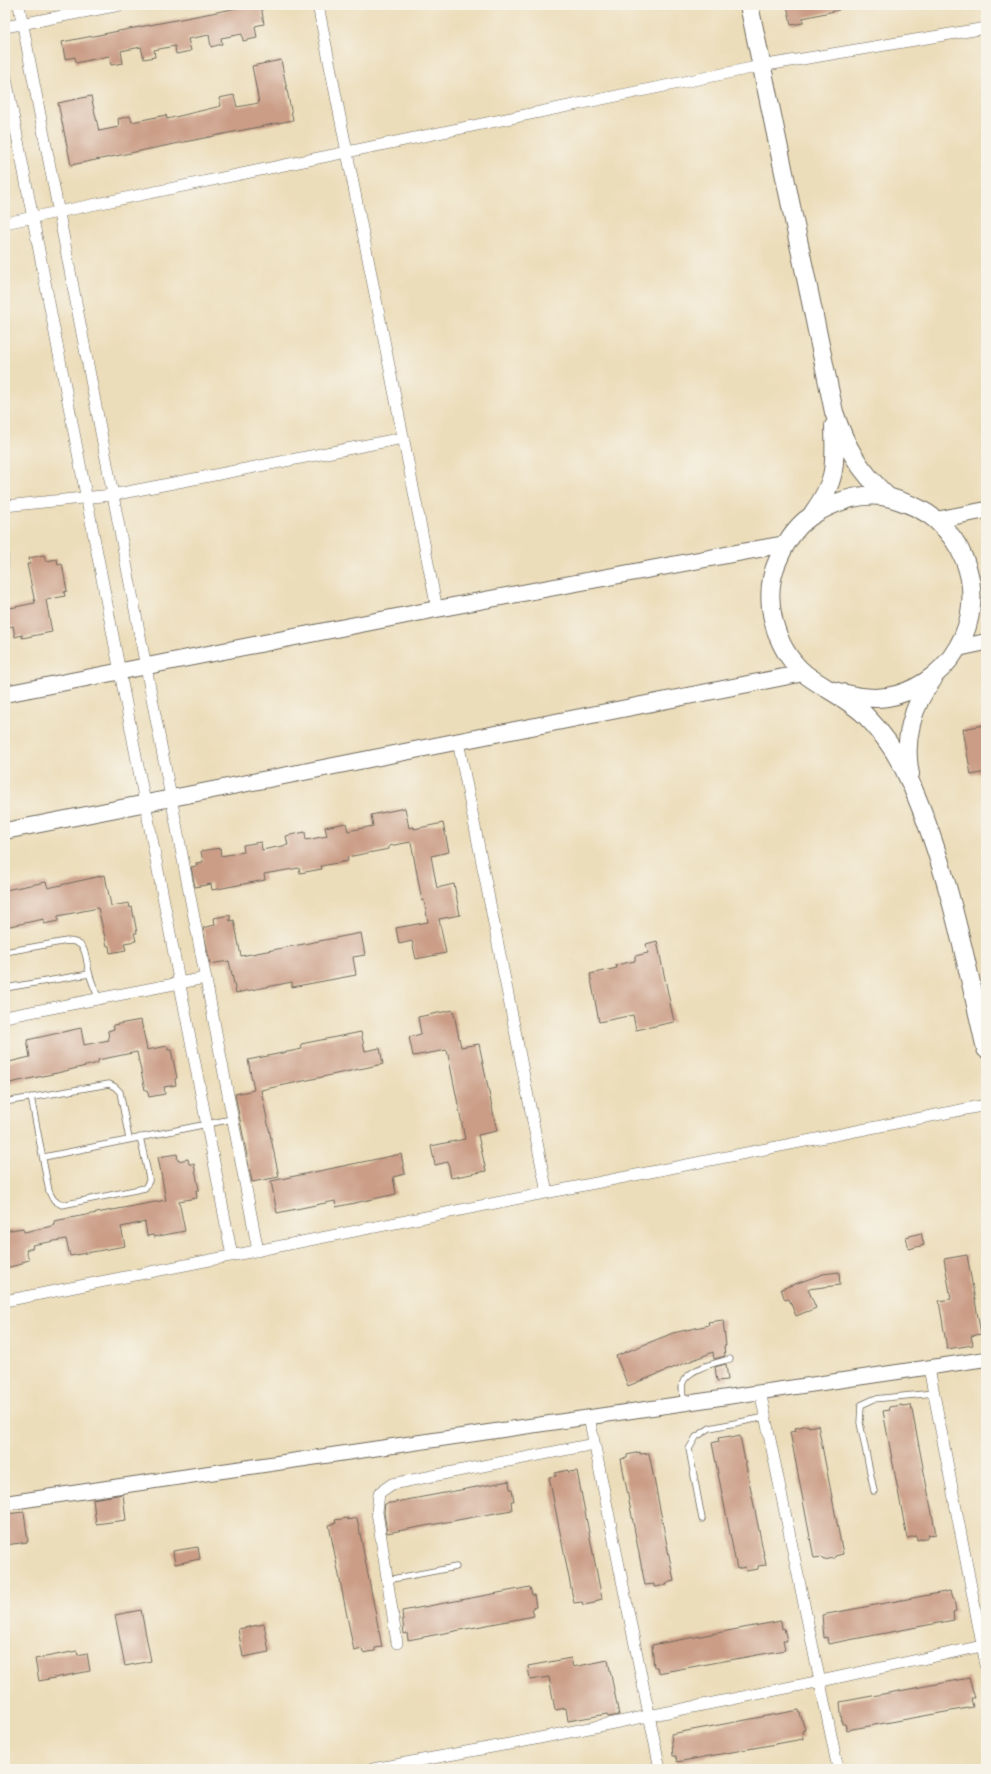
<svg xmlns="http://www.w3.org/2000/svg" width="991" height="1774" font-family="Alegreya,serif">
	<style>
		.building { fill: #cb9d86 }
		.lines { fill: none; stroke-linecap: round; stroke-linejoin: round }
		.service-casing { stroke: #6f695d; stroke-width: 7 }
		.minor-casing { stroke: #6f695d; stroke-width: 12 }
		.tertiary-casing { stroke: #6f695d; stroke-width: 16 }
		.secondary-casing { stroke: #6f695d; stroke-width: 18 }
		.primary-casing { stroke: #6f695d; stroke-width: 20 }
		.service { stroke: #fff; stroke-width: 5.5 }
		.minor { stroke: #fff; stroke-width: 11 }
		.tertiary { stroke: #fff; stroke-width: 14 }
		.secondary { stroke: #fff; stroke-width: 16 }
		.primary { stroke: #fff; stroke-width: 18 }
	</style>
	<rect width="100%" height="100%" fill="#f7f3e8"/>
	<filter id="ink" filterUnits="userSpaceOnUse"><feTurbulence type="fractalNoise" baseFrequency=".025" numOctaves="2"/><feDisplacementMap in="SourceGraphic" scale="8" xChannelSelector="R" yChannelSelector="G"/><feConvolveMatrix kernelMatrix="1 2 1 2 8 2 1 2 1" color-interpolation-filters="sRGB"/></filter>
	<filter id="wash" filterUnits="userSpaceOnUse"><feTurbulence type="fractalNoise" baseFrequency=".012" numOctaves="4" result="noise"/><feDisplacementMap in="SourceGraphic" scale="16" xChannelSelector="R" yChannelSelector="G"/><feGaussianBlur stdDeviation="0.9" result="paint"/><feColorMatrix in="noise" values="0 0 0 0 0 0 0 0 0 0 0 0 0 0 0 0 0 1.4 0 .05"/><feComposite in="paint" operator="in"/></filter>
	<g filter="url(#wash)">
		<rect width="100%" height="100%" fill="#ecddba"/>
		<g id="blocks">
			<path class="building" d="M253 5H261L264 24 255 26 257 38 243 41 242 34 221 38 222 44 211 47 209 35 188 39 191 51 176 54 175 46 154 50 155 57 144 59 141 47 121 51 123 63 111 65 109 56 76 63 75 57 65 59 62 42Z
				M787 5H838L839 10 803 18V23L791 25Z
				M281 60 293 120 71 165 58 103 91 96 99 131 119 127 118 119 130 116 132 122 166 115 167 119 221 106 219 98 234 95 237 107 259 103 252 66Z
				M44 555 46 561 57 559 58 565 62 564 67 591 64 592 65 596 46 600 52 632 22 638V635L15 637 13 626 5 628V609L35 603 27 564H30L29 558Z
				M984 725 986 733V772L971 775 963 729Z
				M405 808 409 828 414 827V829L443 823 449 852 431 856 437 888 454 884 460 915 439 919 446 953 416 959 412 941 399 944 396 928 428 922 424 900 422 901 411 842 389 846V849L347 857 348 861 321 866 322 869 300 873 299 868 264 874 265 880 212 890 211 884 195 887 191 867 197 866 196 863 203 862 201 851 220 848 221 856 244 852 243 845 261 842 262 850 288 845 286 836 305 832 306 840 327 836 325 827 346 823 348 831 373 826 371 815Z
				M105 875 111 906 129 903 130 908 132 907 137 933H134L136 941 124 943 126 950 110 953 109 946H107L98 908 58 916V921L44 924V919L5 927V890L46 882 48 888Z
				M230 915V921L234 920 241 956 361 933 365 955 353 957 356 975 292 987V982L236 993 229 961 210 964 203 928 215 925 214 918Z
				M657 941 674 1022 636 1030 633 1015 599 1022 590 974 617 968 616 965 635 961V956L648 953 646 944Z
				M453 1010 461 1047 479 1044 497 1131 478 1135 486 1171 451 1178 448 1162 435 1165 431 1146 465 1139 447 1050 413 1056 409 1037 421 1034 418 1017Z
				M141 1020 147 1050 167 1046 168 1050H171L177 1078 175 1079 176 1085 164 1087 165 1094 149 1097 147 1090H145L137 1052 98 1060V1063L57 1073 5 1084V1063L30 1057 27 1040 81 1028 84 1045 109 1040 108 1031 114 1029 113 1025Z
				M361 1032 365 1051 380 1048 383 1064 261 1090 279 1177 252 1182 235 1094 254 1090 248 1060 302 1049 301 1044Z
				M177 1154 178 1161 188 1159 189 1164H194L199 1190H196L197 1198 179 1201 185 1231 154 1237 153 1235 147 1236 145 1222 121 1227 125 1246 70 1256 66 1239 32 1245 33 1248 26 1250 29 1260 22 1262V1264L5 1268V1231L23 1228 24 1232 48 1227 54 1225V1221L166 1200 158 1157Z
				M401 1154 405 1174 393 1177 396 1194 336 1207 335 1201 277 1213 271 1181Z
				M921 1233 924 1245 909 1249 906 1237Z
				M967 1255 981 1334 971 1336 973 1345 947 1349 939 1301 951 1299 944 1259Z
				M839 1272 840 1285 808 1289 816 1308 796 1316 789 1299 785 1300 781 1289 823 1274Z
				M723 1320 726 1346H724L725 1356 714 1359 713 1352 628 1386 616 1356 673 1333 709 1325 708 1322Z
				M726 1364 728 1380 717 1381 715 1367Z
				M902 1405V1406L911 1405 936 1534 928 1535 929 1537 917 1540 916 1536 907 1538 883 1411 890 1410 889 1407Z
				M808 1425 809 1427 818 1425 843 1554 835 1556V1558L823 1560 822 1557 814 1558 790 1432 796 1431 795 1428Z
				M731 1436V1438L740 1436 766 1565 758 1566V1569L746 1571 745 1567 737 1569 712 1443 719 1441 718 1438Z
				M640 1452V1454L649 1453 674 1581 666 1583 667 1585 654 1587V1584L645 1585 621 1459 627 1458V1455Z
				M568 1470V1472L577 1471 602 1599 595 1601V1603L583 1605 582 1602 574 1603 549 1477 556 1476 555 1473Z
				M509 1481 510 1489H512L514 1501H511L512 1510 387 1533 384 1512 385 1504Z
				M123 1494 126 1520 96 1524 93 1499Z
				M24 1512 28 1542 5 1545V1514Z
				M348 1518V1520L357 1518 382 1647 375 1648V1651L363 1653 362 1649 354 1651 329 1525 336 1523 335 1520Z
				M198 1547 200 1559 175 1564 173 1551Z
				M530 1587 532 1595H534L536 1607 532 1608 534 1616 408 1640 407 1633 404 1634 402 1611Z
				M950 1591 952 1599H954L956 1611 953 1612 954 1620 828 1644 827 1637 824 1638 822 1615Z
				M141 1610 151 1661 125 1666 115 1615Z
				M781 1621 782 1629 784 1628 787 1641H783L785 1650 658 1673 657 1667H654L652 1645Z
				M264 1624 269 1652 243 1657 238 1629Z
				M77 1651 78 1655 87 1653 90 1671 39 1681 35 1659Z
				M571 1658 573 1667 608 1660 619 1715 608 1717 607 1714 568 1721 566 1708 555 1710 549 1677 530 1680 528 1666Z
				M969 1678 975 1698H971L973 1707 847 1730 845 1724H842L840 1702Z
				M799 1710 805 1730 802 1731 803 1739 677 1762 676 1756H673L671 1734Z"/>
		</g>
	</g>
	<g filter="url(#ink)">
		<use href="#blocks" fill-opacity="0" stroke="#6f695d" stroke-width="1"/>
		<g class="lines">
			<defs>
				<path id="service" d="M5 555V566
					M5 952 67 941C88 941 85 957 89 972 91 981 95 990 99 999
					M5 988 89 974
					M31 1097 49 1191C52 1199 55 1202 62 1205L145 1188 149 1181V1178L140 1137
					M5 1102 109 1084 115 1087 120 1092 129 1139
					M44 1157 232 1119
					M684 1402C683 1396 680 1386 684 1380 693 1367 716 1363 730 1359
					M874 1491 860 1423 861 1405 874 1399 934 1393
					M702 1519 689 1449 696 1437 710 1428 766 1417
					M387 1580 456 1567"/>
				<path id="minor" d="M19 5 258 1251
					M318 5 437 609
					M5 27 120 5
					M5 73 232 1256
					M5 223 761 66 986 28
					M5 506 112 495 403 438
					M458 741 547 1193
					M5 1017 205 978
					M5 1301 986 1105
					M929 1368 986 1665
					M760 1391 838 1769
					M589 1417 660 1769
					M397 1643 377 1512 379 1493 392 1484 594 1444
					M373 1769 515 1743 821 1681 982 1646"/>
				<path id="tertiary" d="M5 1503 986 1359"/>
				<path id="secondary" d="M936 520 986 510
					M958 648 986 642
					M5 694 437 609 785 544
					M5 831 804 673"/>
				<path id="primary" d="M749 5 834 412C846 448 860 471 888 497
					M813 513C837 480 835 465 834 426
					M830 690C849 695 867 700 887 697 900 695 914 689 925 682 981 645 988 566 937 521 924 509 907 503 891 498 865 491 839 500 816 513 798 523 786 541 778 560 761 597 774 648 805 674 825 689 847 698 865 715 885 735 900 758 911 784 948 868 965 959 986 1049
					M910 774C903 741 912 705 933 679"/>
			</defs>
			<use href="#service" class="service-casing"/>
			<use href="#minor" class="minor-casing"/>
			<use href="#tertiary" class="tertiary-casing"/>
			<use href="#secondary" class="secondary-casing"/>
			<use href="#primary" class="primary-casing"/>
			<use href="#service" class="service"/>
			<use href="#minor" class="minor"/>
			<use href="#tertiary" class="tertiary"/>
			<use href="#secondary" class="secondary"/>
			<use href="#primary" class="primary"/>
		</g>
	</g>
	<rect width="991" height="1774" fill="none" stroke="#f7f3e8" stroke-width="20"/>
</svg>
